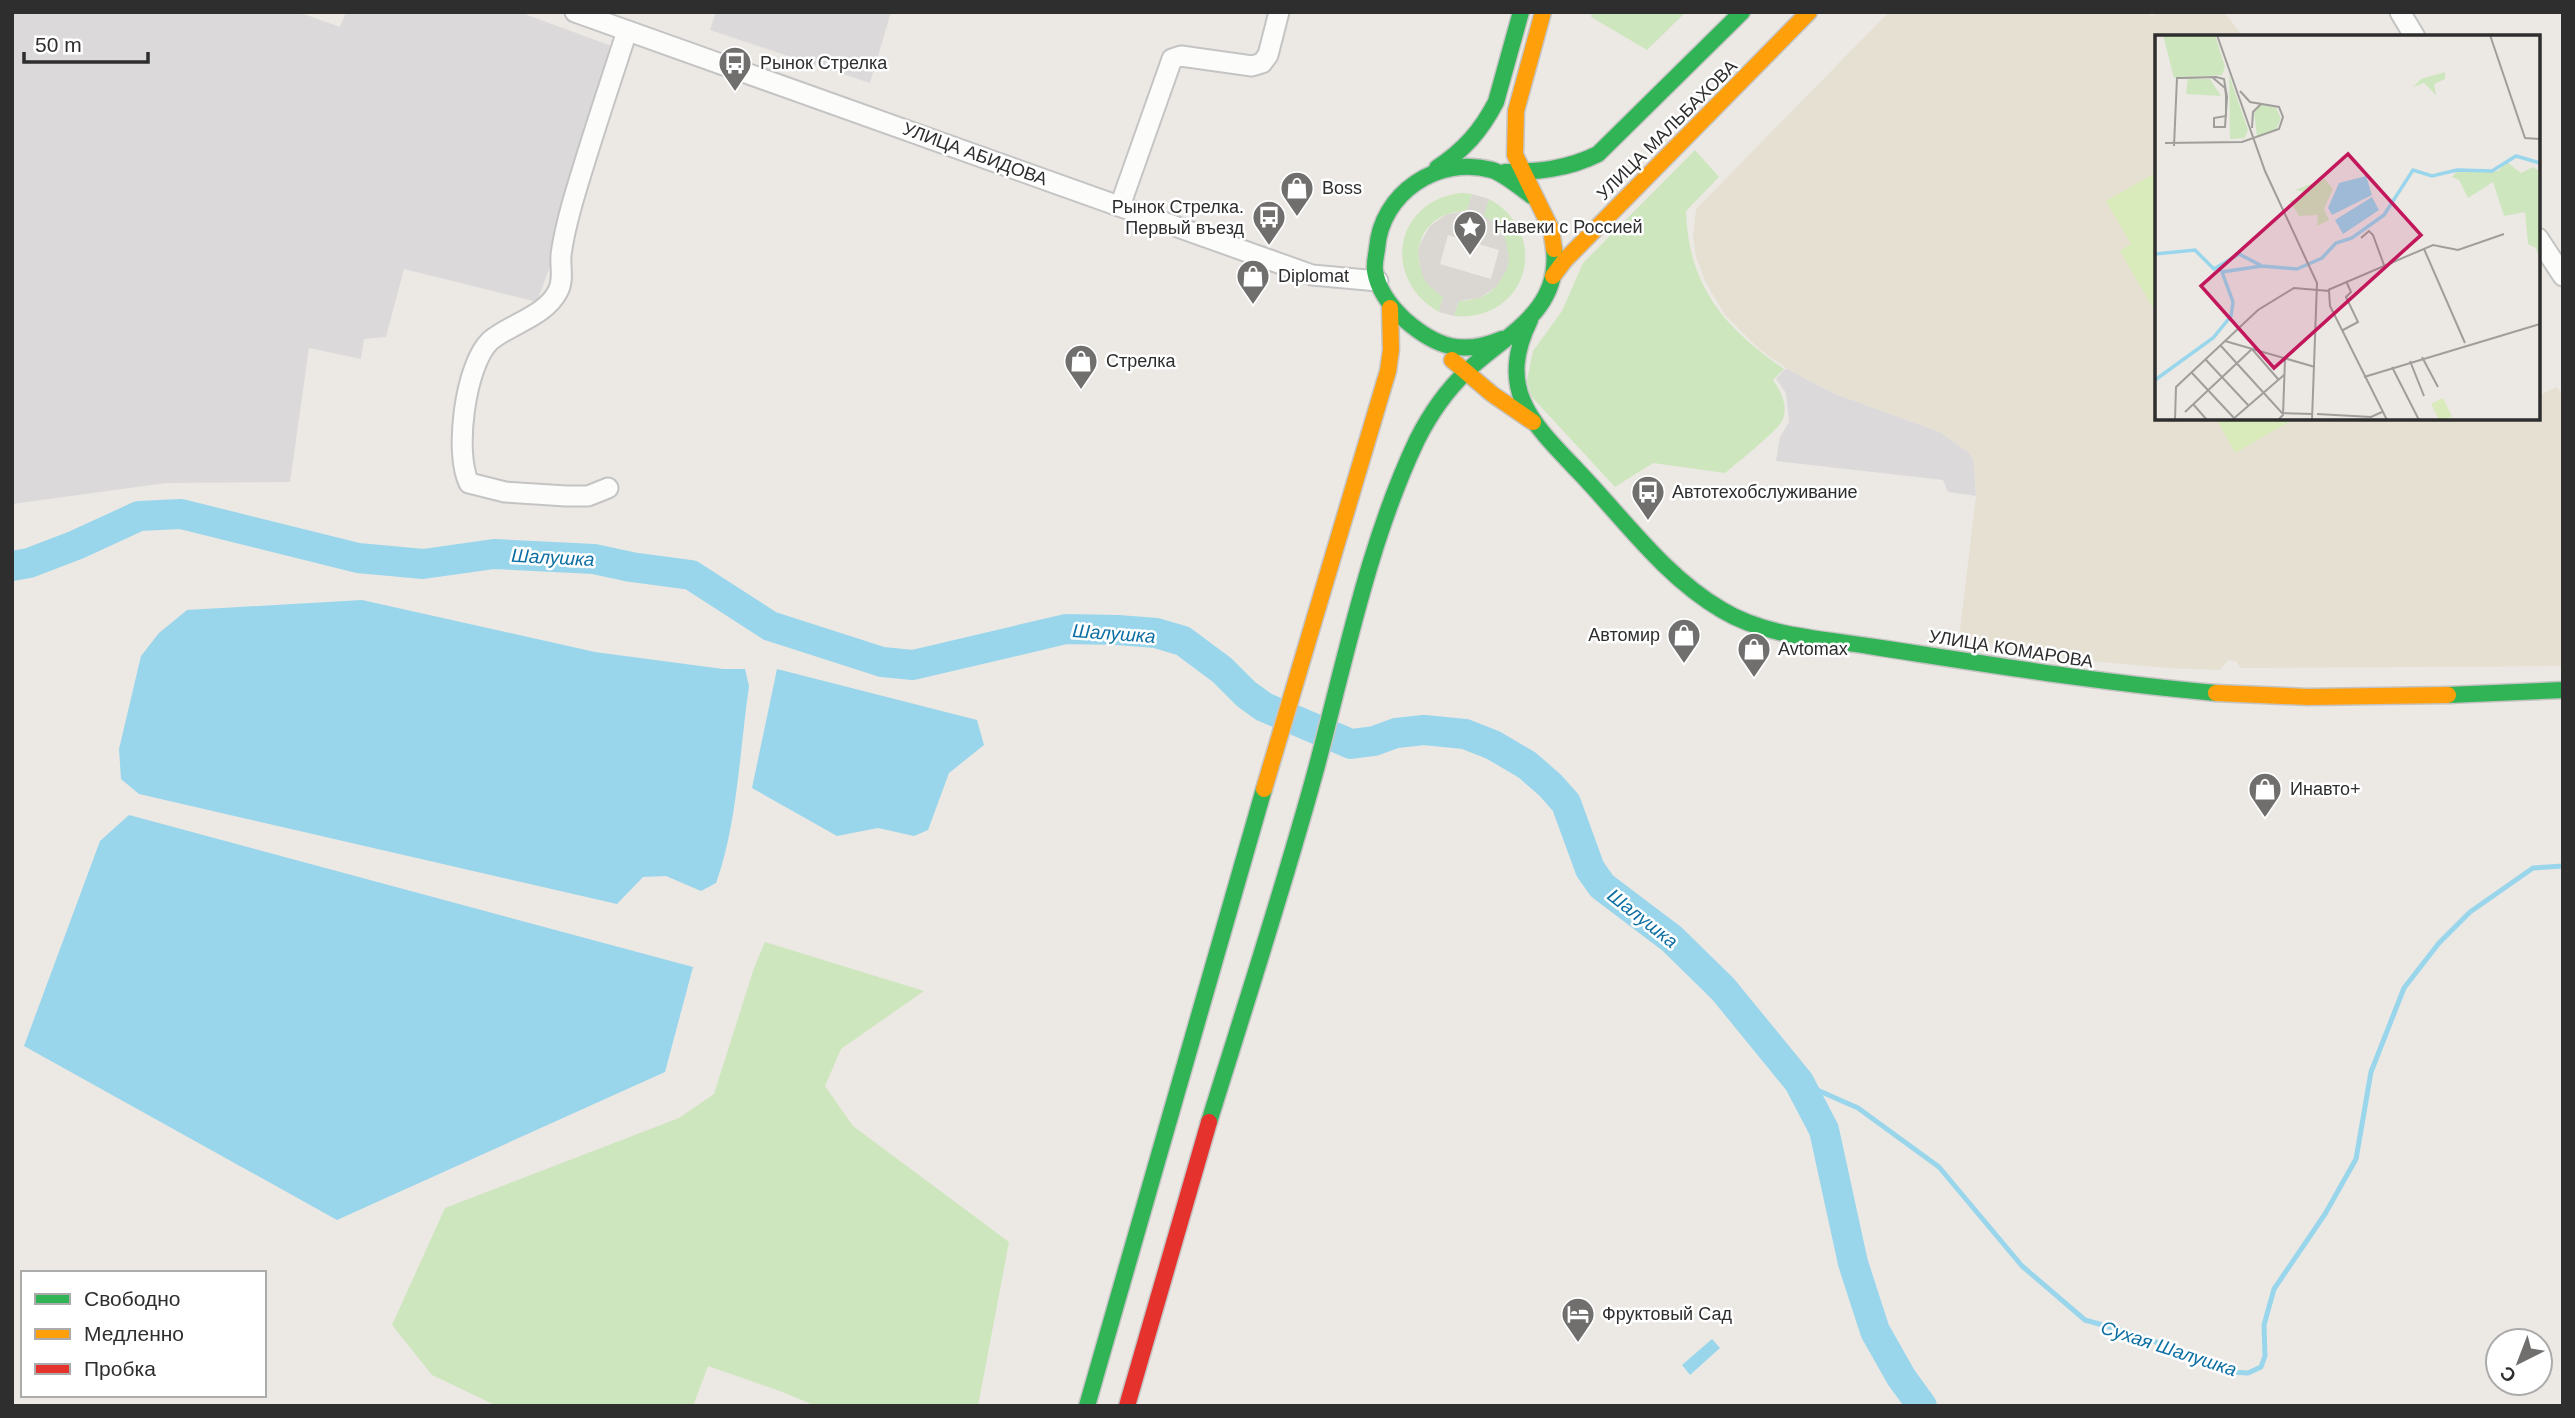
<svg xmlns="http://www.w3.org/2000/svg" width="2575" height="1418" font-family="Helvetica,sans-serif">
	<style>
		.industrial { fill: #dcd9db }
		.education { fill: #e6e0d3 }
		.green { fill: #cee6be }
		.pitch { fill: #d9eabb }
		.plaza { fill: #dad6d2; fill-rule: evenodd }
		.water { fill: #99d6ec }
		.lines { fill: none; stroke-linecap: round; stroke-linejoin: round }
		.stream { stroke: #99d6ec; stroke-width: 5 }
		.river { stroke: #99d6ec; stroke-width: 30 }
		.street-casing { stroke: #c5c4c5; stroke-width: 23 }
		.fast-casing { stroke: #c5c4c5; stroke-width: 19 }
		.slow-casing { stroke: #c5c4c5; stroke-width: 19 }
		.jam-casing { stroke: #c5c4c5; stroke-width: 19 }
		.street { stroke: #fcfcfb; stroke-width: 19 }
		.fast { stroke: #30b455; stroke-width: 16 }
		.slow { stroke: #ff9f0a; stroke-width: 16 }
		.jam { stroke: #e5322d; stroke-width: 16 }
		.labels { text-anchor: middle; stroke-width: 5; stroke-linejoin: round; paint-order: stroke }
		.poi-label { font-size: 18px; fill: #2e2e2e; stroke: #fff; text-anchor: start }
		.street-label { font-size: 18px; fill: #2e2e2e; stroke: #fff }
		.water-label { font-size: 19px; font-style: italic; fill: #0d6fa3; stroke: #fff }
		.inset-river { fill: none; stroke: #99d6ec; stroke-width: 3.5 }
		.inset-road { fill: none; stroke: #a09e9b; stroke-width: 2 }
		.view { fill: #c2185b; fill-opacity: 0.15; stroke: #c2185b; stroke-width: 3.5 }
		.inset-edge { fill: none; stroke: #2e2e2e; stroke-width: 3.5 }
	</style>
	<rect width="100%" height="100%" fill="#ece8e4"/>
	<path class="industrial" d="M12 12H298L340 27 346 12H519L617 48 560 238 537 302 404 269 386 337 364 339 361 359 309 348 290 482 166 483 12 504Z
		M716 12H891L870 83 710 30Z
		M1786 368 1833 393 1940 432 1971 454 1974 463 1976 496 1948 492 1943 480 1776 461 1780 437 1789 422 1786 393 1776 379Z"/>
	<path class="education" d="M1889 12H2147L2152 16 2156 12H2224L2242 35 2157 37V418H2538V396L2557 387 2563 396V666L2240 668 2237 662 2228 660 2220 670 2167 668 2091 661 1959 638 1976 496 1974 463 1971 454 1940 432 1833 393 1786 368 1759 349 1725 315 1706 283 1696 257 1693 236 1696 209Z"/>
	<path class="green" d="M1592 12H1686L1647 50 1591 17Z
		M1695 150 1719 177 1686 211C1688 285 1724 328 1784 369L1773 380C1781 391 1789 407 1782 421 1777 431 1736 464 1725 473L1653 463 1615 487 1531 396 1527 381 1533 351 1562 311 1583 263Z
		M1461 193 1472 194 1467 211C1415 211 1401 269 1444 297L1439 312C1381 279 1394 201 1461 193Z
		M1489 199C1553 234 1527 323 1454 316L1459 301C1490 300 1501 286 1509 258L1483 216Z
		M765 942 924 991 841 1049 825 1086 853 1126 1009 1242 978 1406H816L780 1391 708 1366 693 1406H497L432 1375 392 1325 445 1208 679 1118 714 1094 754 968Z"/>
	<path class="pitch" d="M2157 172V315L2120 251 2131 244 2106 201Z
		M2216 418H2296L2235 453Z"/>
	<path class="plaza" d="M1472 194 1489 199 1484 216 1492 221 1505 238 1509 258 1507 269 1497 286 1480 298 1459 301 1454 316 1439 312 1443 297 1427 284 1422 275 1418 254 1420 244 1430 226 1447 214 1467 211ZM1448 235 1499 250 1491 279 1440 264Z"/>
	<path class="water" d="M362 600 595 652 723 669H745L749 686C740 748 737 826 716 883L701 891 666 876 643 877 617 904 139 794 121 779 119 749 141 656 159 633 187 610Z
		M777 669 977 720 984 745 949 773 928 830 914 836 878 828 837 836 752 788Z
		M129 815 693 967 665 1072 337 1220 24 1046 100 841Z
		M1712 1339 1720 1348 1690 1375 1682 1365Z"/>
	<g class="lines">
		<path class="stream" d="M1799 1082 1858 1108 1939 1167 2022 1266 2085 1320 2138 1335 2232 1372 2248 1373 2261 1367 2265 1356 2264 1325 2274 1289 2325 1214 2356 1159 2371 1072 2404 988 2439 943 2470 912 2533 868 2563 866"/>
		<path class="river" d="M12 566 29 563 76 545 139 516 181 514 358 558 423 564 494 554 594 559 631 567 691 575 770 626 882 662 913 665 1066 629 1118 630 1156 633 1183 641 1222 670 1246 694 1264 707 1351 744 1374 741 1396 733 1424 730 1465 734 1493 745 1527 765 1550 785 1566 803 1590 869 1602 886 1672 939 1723 989 1799 1082 1824 1130 1853 1263 1875 1331 1901 1377 1922 1406"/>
		<defs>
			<path id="street" d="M575 12 1312 275 1378 281
				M2400 12 2415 37
				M1120 206 1172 59 1181 56 1252 66 1262 63 1268 55 1279 12
				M2538 238 2563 276
				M608 488 588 496H566L505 492 469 483C454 453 465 365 490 341 510 324 546 316 558 291 564 280 560 267 561 255 563 239 567 223 571 208 588 148 608 90 627 31"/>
			<path id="fast" d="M1437 168C1464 150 1481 131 1496 102L1521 12
				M1505 172C1538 172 1568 169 1598 154L1742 12
				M1530 320C1496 389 1531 422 1578 471 1624 519 1664 576 1722 610 1768 638 1829 639 1881 648 1992 665 2103 683 2216 693
				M1502 339C1462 356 1436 347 1405 320 1391 307 1378 290 1375 271 1374 264 1376 256 1377 249 1381 193 1438 155 1492 170 1505 174 1520 188 1532 196
				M2448 695 2563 690
				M1209 1122C1245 1006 1283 890 1315 773 1345 662 1368 543 1417 440 1429 416 1447 390 1467 371 1505 335 1561 312 1554 249
				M1087 1406 1264 789"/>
			<path id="slow" d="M1543 12 1516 111 1515 155 1551 229 1554 249
				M1553 276 1565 260 1809 12
				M1452 360 1492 394 1533 422
				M2216 693 2308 697 2448 695
				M1264 789 1388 371 1391 350 1390 308"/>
			<path id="jam" d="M1127 1406 1209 1122"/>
		</defs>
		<use href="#street" class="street-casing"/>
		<use href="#fast" class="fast-casing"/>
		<use href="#slow" class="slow-casing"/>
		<use href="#jam" class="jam-casing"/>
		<use href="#street" class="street"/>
		<use href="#fast" class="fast"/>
		<use href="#slow" class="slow"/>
		<use href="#jam" class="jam"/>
	</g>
	<defs>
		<symbol id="bus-pin" viewBox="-11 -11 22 30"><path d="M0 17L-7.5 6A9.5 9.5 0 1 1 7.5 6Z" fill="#706f6e" stroke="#fff"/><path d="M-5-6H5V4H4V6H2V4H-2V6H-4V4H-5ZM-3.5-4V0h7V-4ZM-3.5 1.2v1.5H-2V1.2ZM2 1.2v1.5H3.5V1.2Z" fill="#fff"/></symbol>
		<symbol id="shop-pin" viewBox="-11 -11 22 30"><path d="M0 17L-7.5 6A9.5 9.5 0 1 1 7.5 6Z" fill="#706f6e" stroke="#fff"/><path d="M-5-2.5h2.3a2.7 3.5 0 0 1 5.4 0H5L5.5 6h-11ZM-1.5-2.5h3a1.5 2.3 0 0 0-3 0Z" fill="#fff"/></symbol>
		<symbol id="sight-pin" viewBox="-11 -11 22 30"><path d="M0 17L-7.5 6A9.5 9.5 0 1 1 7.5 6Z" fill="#706f6e" stroke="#fff"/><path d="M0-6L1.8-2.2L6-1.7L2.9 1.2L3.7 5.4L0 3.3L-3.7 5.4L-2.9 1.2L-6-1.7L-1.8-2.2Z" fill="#fff"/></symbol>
		<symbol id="hotel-pin" viewBox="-11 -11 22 30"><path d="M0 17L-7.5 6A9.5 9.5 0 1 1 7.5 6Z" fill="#706f6e" stroke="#fff"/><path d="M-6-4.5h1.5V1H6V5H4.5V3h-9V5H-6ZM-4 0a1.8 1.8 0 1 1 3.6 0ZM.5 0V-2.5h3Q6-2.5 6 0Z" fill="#fff"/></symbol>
	</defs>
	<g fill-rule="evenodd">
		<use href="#bus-pin" x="716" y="44" width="38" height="52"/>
		<use href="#shop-pin" x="1278" y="169" width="38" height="52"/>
		<use href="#bus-pin" x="1250" y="198" width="38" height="52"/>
		<use href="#sight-pin" x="1451" y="208" width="38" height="52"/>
		<use href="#shop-pin" x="1234" y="257" width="38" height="52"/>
		<use href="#shop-pin" x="1062" y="342" width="38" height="52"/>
		<use href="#bus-pin" x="1629" y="473" width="38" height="52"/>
		<use href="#shop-pin" x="1665" y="616" width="38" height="52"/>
		<use href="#shop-pin" x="1735" y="630" width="38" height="52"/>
		<use href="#shop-pin" x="2246" y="770" width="38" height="52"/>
		<use href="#hotel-pin" x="1559" y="1295" width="38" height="52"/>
	</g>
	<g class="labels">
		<g class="poi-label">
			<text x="760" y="69">Рынок Стрелка</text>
			<text x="1322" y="194">Boss</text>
			<text x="1244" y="213" text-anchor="end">Рынок Стрелка.<tspan x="1244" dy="21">Первый въезд</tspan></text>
			<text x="1494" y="233">Навеки с Россией</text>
			<text x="1278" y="282">Diplomat</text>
			<text x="1106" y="367">Стрелка</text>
			<text x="1672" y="498">Автотехобслуживание</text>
			<text x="1660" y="641" text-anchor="end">Автомир</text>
			<text x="1778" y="655">Avtomax</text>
			<text x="2290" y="795">Инавто+</text>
			<text x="1602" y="1320">Фруктовый Сад</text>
		</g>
		<g class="street-label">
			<text transform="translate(1667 130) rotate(-45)" y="6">УЛИЦА МАЛЬБАХОВА</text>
			<text transform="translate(975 154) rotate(20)" y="6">УЛИЦА АБИДОВА</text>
			<text transform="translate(2011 649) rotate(9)" y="6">УЛИЦА КОМАРОВА</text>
		</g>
		<g class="water-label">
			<text transform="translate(553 557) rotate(3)" y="7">Шалушка</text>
			<text transform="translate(1114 633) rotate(4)" y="7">Шалушка</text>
			<text transform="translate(1643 918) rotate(38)" y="7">Шалушка</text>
			<text transform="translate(2169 1348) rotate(18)" y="7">Сухая Шалушка</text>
		</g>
	</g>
	<g transform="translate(2155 35)">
		<rect width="385" height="385" fill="#ece8e4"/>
		<path d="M8 0H60L70 32 67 40 19 43ZM290 37V44L279 49 281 60 269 48 258 52 266 44ZM74 40 93 95 90 103 75 104ZM33 44H55L66 61 31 59ZM106 70 121 73 126 83 121 95 102 102 99 77ZM352 127 366 138 378 132 385 136 384 224 381 213 373 209 370 177 349 181 338 147 313 163 304 145 297 142 302 136H343ZM170 144 178 154 169 174 174 185 162 191 163 180 144 181 135 166 155 158 140 155Z" fill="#cee6be"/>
		<path d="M288 363 297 382 284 385 276 369Z" fill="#d9eabb"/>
		<path d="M211 141 217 160 177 180 173 173 184 148ZM217 162 224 175 188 199 180 185Z" fill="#99d6ec"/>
		<path class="inset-river" d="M0 219 40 215 59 234 84 219 107 231 142 234 167 223 181 208 197 203 229 180 258 135 277 141 302 135 337 136 361 121 385 128M0 345 58 303 76 281 78 267 67 237 107 231"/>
		<path class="inset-road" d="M62 0 110 136 162 248 157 385M335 0 370 103 385 104M97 93 98 77 106 69M10 108 87 107 124 94 128 82 124 72 95 67 85 56M19 111 22 43H27L61 42 69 44 72 62 70 92H59V83L71 81V60L70 53 57 42M206 203 214 196 218 200 229 230M269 214 310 308M173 255 278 210 303 215 349 199M188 295 203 287 191 262 196 257 191 246M70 306 160 332M66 311 127 378 157 379M267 322 283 352M51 325 93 370M255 326 269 361M237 332 264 385M37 338 79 383M209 342 385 289M38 369 52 385M30 377 97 314 123 344M162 379 216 382 227 377M20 385 21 352 103 275 139 253 174 256 175 271 232 385M77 385 129 340M123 385 128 380 130 324"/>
		<path class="view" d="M193 119 266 200 119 333 46 251Z"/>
		<rect width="385" height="385" class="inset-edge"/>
	</g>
	<rect width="2575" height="1418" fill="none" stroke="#2e2e2e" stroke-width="28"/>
	<rect x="21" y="1271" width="245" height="126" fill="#ffffff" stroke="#ababab" stroke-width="2"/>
	<rect x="35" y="1294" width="35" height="10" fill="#30b455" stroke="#ababab" stroke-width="2"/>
	<text x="84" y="1306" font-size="21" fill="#2e2e2e">Свободно</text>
	<rect x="35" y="1329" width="35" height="10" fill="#ff9f0a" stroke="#ababab" stroke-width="2"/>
	<text x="84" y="1341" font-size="21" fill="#2e2e2e">Медленно</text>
	<rect x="35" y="1364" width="35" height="10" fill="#e5322d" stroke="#ababab" stroke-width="2"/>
	<text x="84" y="1376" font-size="21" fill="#2e2e2e">Пробка</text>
	<g transform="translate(2519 1362) rotate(222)"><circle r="33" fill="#ffffff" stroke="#ababab" stroke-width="2"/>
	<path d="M0-5L12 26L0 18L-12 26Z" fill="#706f6e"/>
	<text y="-10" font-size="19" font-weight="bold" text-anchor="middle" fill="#2e2e2e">С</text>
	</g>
	<path d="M24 52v10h124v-10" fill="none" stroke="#2e2e2e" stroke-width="3.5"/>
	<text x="35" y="52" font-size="21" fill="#2e2e2e" stroke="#ffffff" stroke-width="5" paint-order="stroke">50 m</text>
</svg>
